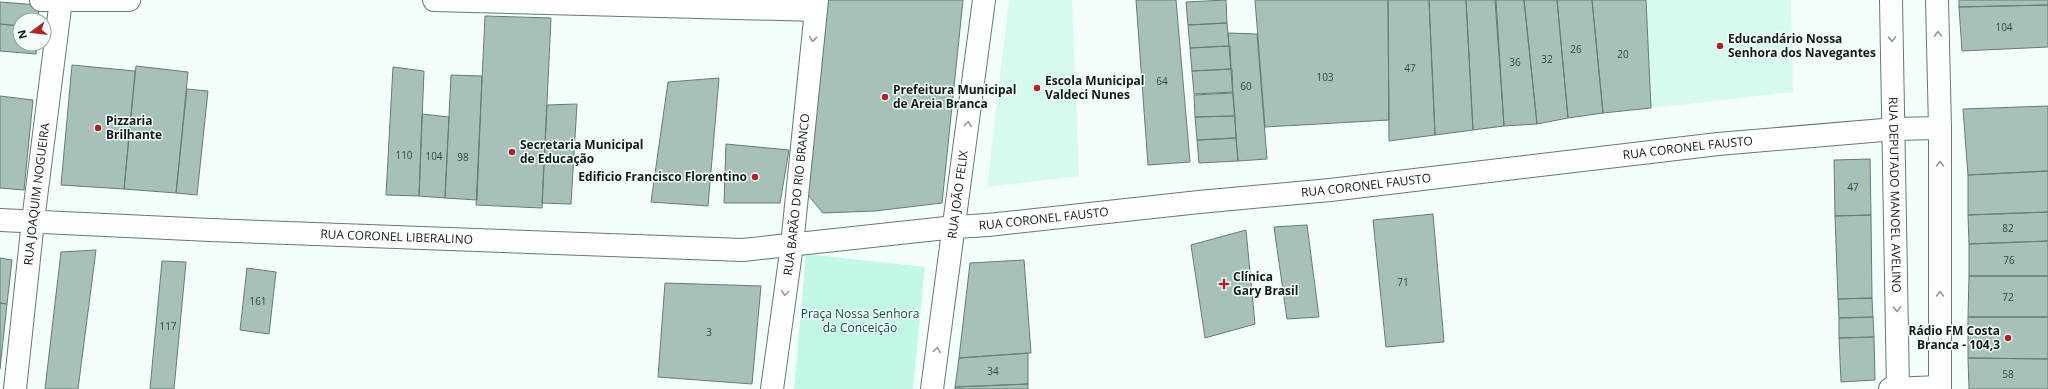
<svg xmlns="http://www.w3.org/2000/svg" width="2048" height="389" font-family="'Open Sans',sans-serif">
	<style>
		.built { fill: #d6faee }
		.green { fill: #c4f8e6 }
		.building { fill: #a7c1b8; stroke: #657d75 }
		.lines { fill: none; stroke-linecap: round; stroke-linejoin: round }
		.minor-casing { stroke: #627a72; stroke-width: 24 }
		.minor { stroke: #fff; stroke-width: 22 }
		.oneway { stroke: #939897 }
		.poi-dot { fill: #b2202d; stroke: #f4fefb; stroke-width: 1.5 }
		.labels { text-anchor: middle; stroke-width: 3; stroke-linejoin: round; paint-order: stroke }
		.number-label { font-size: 10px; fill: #36443f }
		.poi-label { font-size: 12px; font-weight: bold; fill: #101a17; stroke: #f4fefb; text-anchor: start }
		.street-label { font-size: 12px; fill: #101a17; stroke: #f4fefb }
		.park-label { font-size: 12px; fill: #025241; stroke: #f4fefb }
	</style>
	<rect width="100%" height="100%" fill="#f4fefb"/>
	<path class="built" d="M1009 0H1072L1079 176 987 187Z
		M1646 0H1791L1793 92 1651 108Z"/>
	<path class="green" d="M806 254 925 267 913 389H794Z"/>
	<path class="building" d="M828 0H963L942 203 875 211 823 213 808 195Z
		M1136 0H1176L1190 162 1148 165Z
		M1226 0 1227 23 1188 25 1186 2Z
		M1255 0H1388L1389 120 1265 127Z
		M1388 0H1429L1435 135 1389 141Z
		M1429 0H1466L1473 130 1435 135Z
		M1466 0H1496L1504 126 1473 130Z
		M1495 0H1524L1537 124 1504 126Z
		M1524 0H1557L1568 118 1537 124Z
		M1557 0H1592L1603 113 1568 118Z
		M1592 0H1646L1651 108 1603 113Z
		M1959 0H2048V5L1959 7Z
		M0 2 39 5 38 20H20V26L0 24Z
		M2048 5V47L1962 51 1959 7Z
		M485 16 551 18 542 208 476 205Z
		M1227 23 1229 46 1190 48 1188 25Z
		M0 24 20 26V44H37L36 54 0 51Z
		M1228 33 1257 34 1267 159 1238 161Z
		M1230 46 1231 69 1192 71 1190 48Z
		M72 65 135 71 124 189 61 185Z
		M136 66 188 72 176 193 124 189Z
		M393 67 424 71 419 196 386 195Z
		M1232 69 1233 92 1194 94 1192 71Z
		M451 75 482 76 477 200 445 198Z
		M719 78 708 206 651 202 668 82Z
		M187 89 208 91 197 195 176 193Z
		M1233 93 1235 116 1195 117 1194 95Z
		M0 96 33 100 24 190 0 188Z
		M577 104 571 204 542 203 547 105Z
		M2048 106V171L1968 175 1963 109Z
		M422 114 449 117 445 198 419 196Z
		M1235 116 1236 138 1197 140 1195 117Z
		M1236 138 1238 161 1199 163 1197 140Z
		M726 144 789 150 780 203H724Z
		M1870 159 1871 215 1835 216 1834 160Z
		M2048 171V212L1968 215V175Z
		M2048 212V241L1969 244 1968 215Z
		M1433 214 1444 342 1386 347 1373 220Z
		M1871 215 1872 298 1838 299 1835 216Z
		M1307 225 1319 317 1287 319 1274 227Z
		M1246 230 1255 324 1205 338 1191 245Z
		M2048 241V276H1969V244Z
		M96 250 78 389H45L61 252Z
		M0 258 12 260 7 304 0 303Z
		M1024 260 1031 353 959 358 970 263Z
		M162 261 186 262 174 389H150Z
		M247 268 276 272 269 334 240 330Z
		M1969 276H2048V317H1968Z
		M665 283 761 286 752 384 658 377Z
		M1872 298 1873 317 1839 318 1838 299Z
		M0 303 7 304 0 369Z
		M1873 317 1874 337 1839 338V318Z
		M1968 317H2048V359L1968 358Z
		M1874 337 1875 380 1841 382 1839 338Z
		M1028 353V384L955 387 959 358Z
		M1968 358 2048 359V389H1969Z
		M1028 384V389H955V387Z"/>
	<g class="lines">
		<defs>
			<g id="minor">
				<path d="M41 0H129"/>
				<path d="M434 0 816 10"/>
				<path id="s1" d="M1891 0 1898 389"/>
				<path d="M1937 0 1940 128V389"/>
				<path id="s2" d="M0 220 210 230 743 250 955 227 988 225 1199 202 1330 190 1718 144 1895 129 1940 128"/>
				<path id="s3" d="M15 389 33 221 61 0"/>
				<path id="s4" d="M772 389 792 245 817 0"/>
				<path id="s5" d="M932 389 984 0"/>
				<path d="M1890 389 1940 387"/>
			</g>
		</defs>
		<use href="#minor" class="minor-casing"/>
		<use href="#minor" class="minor"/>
	</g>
	<defs><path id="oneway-chevron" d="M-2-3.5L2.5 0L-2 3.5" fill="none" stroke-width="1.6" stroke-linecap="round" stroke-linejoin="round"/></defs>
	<g class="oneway">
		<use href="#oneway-chevron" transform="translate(1938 34) rotate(-91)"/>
		<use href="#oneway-chevron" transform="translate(813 39) rotate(96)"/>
		<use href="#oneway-chevron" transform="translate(1892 39) rotate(88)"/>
		<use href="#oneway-chevron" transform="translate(968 124) rotate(-83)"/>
		<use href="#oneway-chevron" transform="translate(1940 164) rotate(-90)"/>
		<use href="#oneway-chevron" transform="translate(785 293) rotate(98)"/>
		<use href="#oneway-chevron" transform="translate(1940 294) rotate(-90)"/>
		<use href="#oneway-chevron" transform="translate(1897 309) rotate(89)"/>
		<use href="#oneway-chevron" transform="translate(937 350) rotate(-82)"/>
	</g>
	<g class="poi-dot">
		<circle cx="1720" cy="46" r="4"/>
		<circle cx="1037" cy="88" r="4"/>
		<circle cx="885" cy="97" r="4"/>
		<circle cx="98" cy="128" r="4"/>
		<circle cx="512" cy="152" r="4"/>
		<circle cx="755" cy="177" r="4"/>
		<path d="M1222 278h4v4h4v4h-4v4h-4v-4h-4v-4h4z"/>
		<circle cx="2008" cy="338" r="4"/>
	</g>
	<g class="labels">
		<g class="number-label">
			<text x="2004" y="31">104</text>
			<text x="1576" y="53">26</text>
			<text x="1623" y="58">20</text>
			<text x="1547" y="63">32</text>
			<text x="1515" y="66">36</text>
			<text x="1410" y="72">47</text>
			<text x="1325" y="81">103</text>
			<text x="1162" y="85">64</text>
			<text x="1246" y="90">60</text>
			<text x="404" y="159">110</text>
			<text x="434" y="160">104</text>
			<text x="463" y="161">98</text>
			<text x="1853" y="191">47</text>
			<text x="2008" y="232">82</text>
			<text x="2009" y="264">76</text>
			<text x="1403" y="286">71</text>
			<text x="2008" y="301">72</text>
			<text x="258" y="305">161</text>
			<text x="168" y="330">117</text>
			<text x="709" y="336">3</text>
			<text x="993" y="375">34</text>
			<text x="2008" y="378">58</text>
		</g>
		<g class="poi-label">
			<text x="1728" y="43">Educandário Nossa<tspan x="1728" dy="14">Senhora dos Navegantes</tspan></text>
			<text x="1045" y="85">Escola Municipal<tspan x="1045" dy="14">Valdeci Nunes</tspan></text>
			<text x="893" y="94">Prefeitura Municipal<tspan x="893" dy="14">de Areia Branca</tspan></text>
			<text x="106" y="125">Pizzaria<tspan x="106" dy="14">Brilhante</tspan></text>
			<text x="520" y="149">Secretaria Municipal<tspan x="520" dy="14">de Educação</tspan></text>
			<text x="747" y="181" text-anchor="end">Edificio Francisco Florentino</text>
			<text x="1233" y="281">Clínica<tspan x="1233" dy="14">Gary Brasil</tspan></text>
			<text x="2000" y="335" text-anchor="end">Rádio FM Costa<tspan x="2000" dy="14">Branca - 104,3</tspan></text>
		</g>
		<g class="street-label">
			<text dy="4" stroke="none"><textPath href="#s2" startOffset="1694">RUA CORONEL FAUSTO</textPath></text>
			<text dy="4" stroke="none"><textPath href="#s2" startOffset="1370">RUA CORONEL FAUSTO</textPath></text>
			<text dy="4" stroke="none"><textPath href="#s3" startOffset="196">RUA JOAQUIM NOGUEIRA</textPath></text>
			<text dy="4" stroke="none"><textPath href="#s1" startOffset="195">RUA DEPUTADO MANOEL AVELINO</textPath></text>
			<text dy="4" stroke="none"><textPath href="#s4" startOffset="196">RUA BARÃO DO RIO BRANCO</textPath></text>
			<text dy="4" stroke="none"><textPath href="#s5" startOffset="196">RUA JOÃO FELIX</textPath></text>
			<text dy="4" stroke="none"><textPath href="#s2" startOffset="1046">RUA CORONEL FAUSTO</textPath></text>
			<text dy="4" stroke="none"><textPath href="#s2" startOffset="397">RUA CORONEL LIBERALINO</textPath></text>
		</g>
		<g class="park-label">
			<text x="860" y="318">Praça Nossa Senhora<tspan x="860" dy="14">da Conceição</tspan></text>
		</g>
	</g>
	<g transform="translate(32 32) rotate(255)"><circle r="19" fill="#f4fefb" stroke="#99a3a0"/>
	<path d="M0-3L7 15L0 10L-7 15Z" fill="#b2202d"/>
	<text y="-6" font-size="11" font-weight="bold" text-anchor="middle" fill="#101a17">N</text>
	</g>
</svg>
